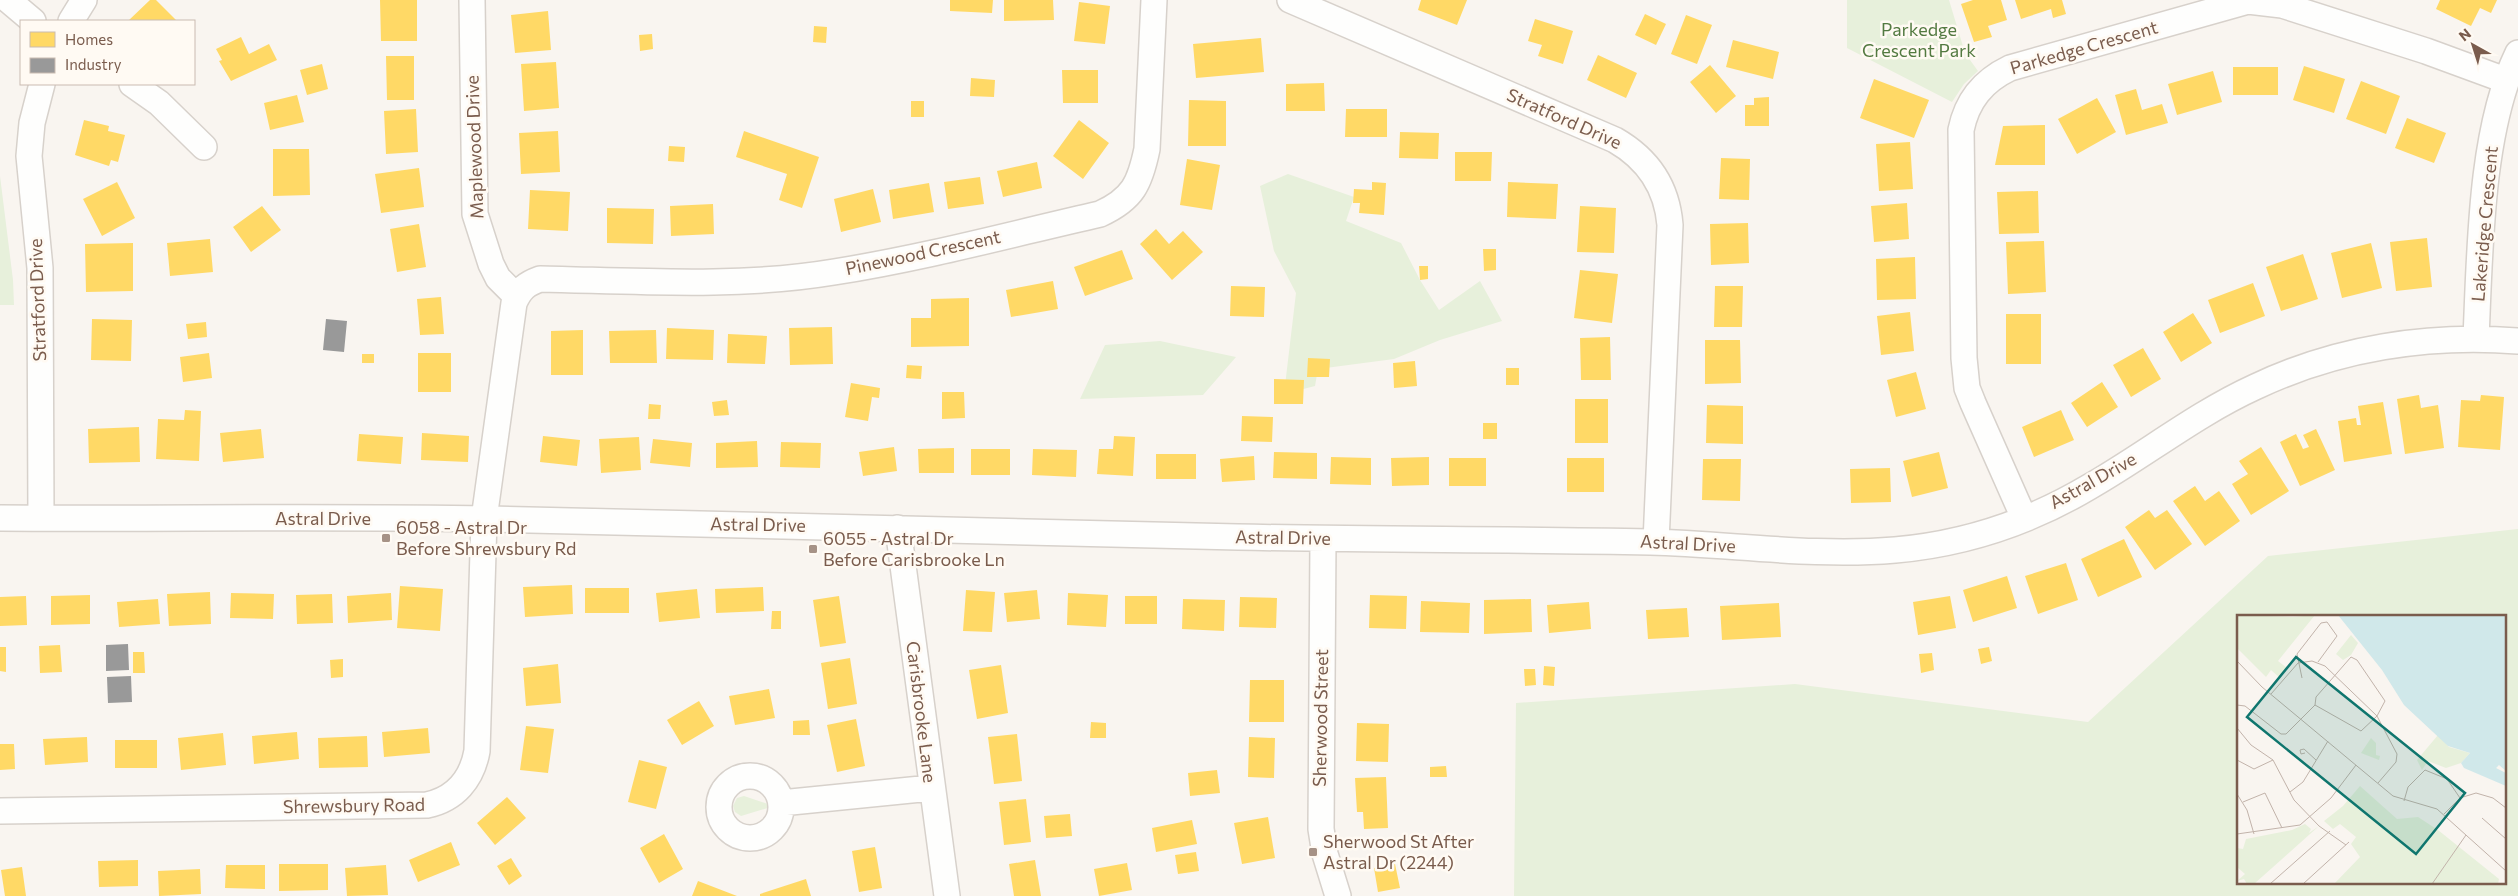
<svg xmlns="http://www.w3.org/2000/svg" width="2518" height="896" font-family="Commissioner,sans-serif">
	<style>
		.green { fill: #e7f0db; fill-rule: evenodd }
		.homes { fill: #ffd966 }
		.industry { fill: #999 }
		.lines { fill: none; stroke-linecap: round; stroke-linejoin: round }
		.minor-casing { stroke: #d7d1cb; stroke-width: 28 }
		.minor { stroke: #fefefd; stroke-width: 25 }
		.poi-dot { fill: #a69286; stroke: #fffaf3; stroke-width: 2 }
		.labels { text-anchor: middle; stroke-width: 5; stroke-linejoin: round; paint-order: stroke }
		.park-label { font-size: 18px; fill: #537a41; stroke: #fffaf3 }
		.street-label { font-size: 18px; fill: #7a5c4d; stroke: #fffaf3 }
		.poi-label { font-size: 18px; fill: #7a5c4d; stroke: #fffaf3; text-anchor: start }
		.inset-road { fill: none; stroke: #c2b3aa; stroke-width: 1 }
		.view { fill: #0f766e; fill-opacity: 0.15; stroke: #0f766e; stroke-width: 2.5 }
		.inset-edge { fill: none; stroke: #7a5c4d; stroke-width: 2.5 }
	</style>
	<rect width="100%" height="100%" fill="#f9f5f0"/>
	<path class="green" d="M1847 0H1949L1965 53 1978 71 1964 84 1952 102 1847 48Z
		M1288 174 1354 197 1346 221 1401 243 1420 280 1439 310 1480 281 1502 321 1440 340 1394 359 1318 369 1315 386 1284 394 1296 293 1274 251 1260 186Z
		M0 176 13 280 14 305H0Z
		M1160 341 1236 357 1203 395 1080 399 1105 345Z
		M2518 529V896H1514L1516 703 1795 684 2088 722 2268 556ZM2238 616H2504V882H2238Z
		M744 796 774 806 741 816 735 812 733 806 737 798Z"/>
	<path class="homes" d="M150 0H156L177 21H128Z
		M380 0H417V41H381Z
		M950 0H993L992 13 950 11Z
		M1004 0H1053L1054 20 1004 21Z
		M1421 0H1467L1457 25 1418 10Z
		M1973 0H2001L2007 20 1988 26 1992 37 1974 42 1961 4Z
		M2015 0H2062L2066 14 2053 18 2051 9 2021 19Z
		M2440 0H2497L2491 13 2480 8 2471 26 2436 9Z
		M1079 2 1110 6 1105 44 1074 41Z
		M548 11 551 50 515 53 511 15Z
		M1645 14 1666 24 1656 45 1635 35Z
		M1686 15 1712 25 1697 64 1671 54Z
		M1535 19 1573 31 1563 64 1538 56 1542 45 1528 41Z
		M814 26 827 27 826 43 813 42Z
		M652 34 653 49 640 51 639 35Z
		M241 37 249 54 269 44 277 60 231 81 219 61 222 60 216 49Z
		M1261 38 1264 72 1196 78 1193 44Z
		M1733 40 1779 52 1773 79 1726 67Z
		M1598 55 1637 73 1626 98 1587 80Z
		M386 56H414V100H387Z
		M556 62 559 108 524 111 521 64Z
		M322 64 328 89 307 95 300 70Z
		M1710 65 1736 96 1716 113 1690 82Z
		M2304 66 2345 79 2334 113 2293 100Z
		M2233 67H2278V95H2233Z
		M1062 70H1098V103H1063Z
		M2213 71 2222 102 2177 115 2168 84Z
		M971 78 995 80 994 97 970 96Z
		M1874 79 1929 100 1914 138 1860 118Z
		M2361 81 2400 96 2386 134 2346 119Z
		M1324 83 1325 111H1286V84Z
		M2136 89 2142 110 2162 104 2168 123 2126 135 2115 95Z
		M297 95 304 122 270 130 264 103Z
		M1769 97V126H1745V105H1754V98Z
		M2097 98 2116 132 2077 154 2058 119Z
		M1189 100 1226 101V146H1188Z
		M911 101H924V117H911Z
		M416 109 418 152 386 154 384 111Z
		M1346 109H1387V137H1345Z
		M2407 118 2446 133 2434 163 2395 148Z
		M84 120 109 126 108 131 125 135 118 162 111 160 109 166 75 155Z
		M1079 120 1109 143 1083 179 1053 156Z
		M2045 125V165H1995L2003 126Z
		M558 131 560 172 521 174 519 133Z
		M744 131 819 157 802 208 779 200 787 174 736 157Z
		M1400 132 1439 133 1438 159 1399 158Z
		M1910 142 1913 189 1879 191 1876 144Z
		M669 146 685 147 684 162 668 161Z
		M273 149H309L310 195 273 196Z
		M1455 152H1492L1491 181H1455Z
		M1721 158 1750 159 1749 200 1719 199Z
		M1187 159 1220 165 1212 210 1180 205Z
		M1037 162 1042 188 1003 197 997 171Z
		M419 168 424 207 381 213 375 174Z
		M980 177 984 204 948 209 944 182Z
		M117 182 135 218 102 236 83 199Z
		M1372 182 1386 183 1384 215 1359 213 1360 203H1353L1354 189 1372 190Z
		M1508 182 1558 184 1556 219 1507 217Z
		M929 183 934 212 893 219 889 190Z
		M873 189 881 222 841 232 834 199Z
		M530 190 570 192 568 231 528 229Z
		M2038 191 2039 233 1999 234 1997 192Z
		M1907 203 1909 239 1874 242 1871 206Z
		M713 204 714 234 671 236 670 206Z
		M262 206 281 230 251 252 233 227Z
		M1580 206 1616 208 1614 253 1577 252Z
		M607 208 654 209 653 244 607 243Z
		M1748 223 1749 263 1711 265 1710 224Z
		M419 224 426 267 397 272 390 229Z
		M1156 229 1169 244 1183 231 1203 252 1172 280 1140 244Z
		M2427 238 2432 287 2396 291 2390 242Z
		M210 239 213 272 170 276 167 243Z
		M2044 241 2046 292 2008 294 2006 242Z
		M133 243V291L86 292 85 244Z
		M2371 243 2382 288 2342 298 2331 253Z
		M1483 249H1496V270L1484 271Z
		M1122 250 1133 279 1085 296 1074 267Z
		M2303 254 2318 299 2281 311 2266 267Z
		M1915 257 1916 299 1877 300 1876 259Z
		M1419 266H1428V279L1420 280Z
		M1580 270 1618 274 1612 323 1574 318Z
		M1053 281 1058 309 1011 317 1006 290Z
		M2253 283 2265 316 2220 333 2208 300Z
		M1231 286 1265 287 1264 317 1230 316Z
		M1715 286H1743L1742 327H1714Z
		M441 297 444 334 420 335 417 299Z
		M969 298V346L911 347V318H931V299Z
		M1910 312 1914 351 1881 355 1877 316Z
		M2193 313 2212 343 2181 362 2163 332Z
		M2006 314H2041V364H2006Z
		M92 319 132 320 131 361 91 360Z
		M206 322 207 337 188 339 186 324Z
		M832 327 833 364 790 365 789 328Z
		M667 328 714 330 713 360 666 359Z
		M583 330V375H551V331Z
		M656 330 657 363H610L609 331Z
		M728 334 767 336 765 364 727 363Z
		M1610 337 1611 380H1581L1580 338Z
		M1705 340H1740L1741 383 1705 384Z
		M2143 348 2161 379 2131 397 2113 365Z
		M209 353 212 378 183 382 180 357Z
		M418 353H451V392H418Z
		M362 354H374V363H362Z
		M1308 358 1330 359 1329 377H1307Z
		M1415 361 1417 386 1394 388 1393 363Z
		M907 365 922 366 921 379 906 378Z
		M1506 368H1519V385H1506Z
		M1916 372 1926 409 1896 417 1887 380Z
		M1274 379 1304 380 1303 404H1274Z
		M2102 382 2118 407 2087 427 2071 403Z
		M851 383 880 388 879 398 872 397 868 421 845 417Z
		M942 392H964L965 418 942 419Z
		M2419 395 2421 408 2438 405 2444 448 2405 454 2397 399Z
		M2481 395 2504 397 2500 450 2458 447 2461 400 2480 401Z
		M1575 399H1608V443H1575Z
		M727 400 729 415 714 416 712 402Z
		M2383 402 2392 454 2344 462 2338 421 2356 418 2357 425H2361L2358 406Z
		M649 404 661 405 660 419H648Z
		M1707 405 1743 406V444L1706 443Z
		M185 410 201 411 199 461 156 459 158 419 184 420Z
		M2061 410 2074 440 2034 457 2022 427Z
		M1242 416 1273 417 1272 442 1241 441Z
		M1483 423H1497V439H1483Z
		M139 427 140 462 89 463 88 429Z
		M261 429 264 458 223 462 220 433Z
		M2316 429 2335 470 2300 486 2280 442 2296 434 2303 449 2309 447 2303 435Z
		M422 433 469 436 468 462 421 460Z
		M359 434 403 437 401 464 357 461Z
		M543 436 580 440 577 466 540 462Z
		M1114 436 1135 437 1133 476 1097 474 1099 449H1113Z
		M639 437 641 470 601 473 599 439Z
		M653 439 692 443 690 467 650 463Z
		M757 441 758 467 716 468V443Z
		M781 442 821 443 820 468 780 467Z
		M894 447 897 471 863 476 859 452Z
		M2261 447 2289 491 2251 515 2232 484 2248 474 2239 461Z
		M954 448V473H919L918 449Z
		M971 449H1010V475H971Z
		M1033 449 1077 450 1076 477 1032 475Z
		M1274 452 1317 453V479L1273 478Z
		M1939 452 1948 488 1912 497 1903 461Z
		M1156 454H1196V479H1156Z
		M1254 456 1255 480 1222 482 1220 459Z
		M1331 457 1371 458V485L1330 484Z
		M1429 457V485L1392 486 1391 458Z
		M1449 458H1486V486H1449Z
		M1567 458H1604V492H1567Z
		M1703 459H1741L1740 501 1702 500Z
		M1890 468 1891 502 1851 503 1850 469Z
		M2195 486 2205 501 2219 491 2240 521 2205 546 2173 501Z
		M2149 510 2155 518 2167 510 2192 544 2155 570 2125 527Z
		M2124 539 2142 577 2098 597 2081 559Z
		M2066 563 2078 600 2038 614 2025 576Z
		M2007 576 2017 608 1973 622 1963 590Z
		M572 585 573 614 525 617 523 587Z
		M400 586 443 589 440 631 397 628Z
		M763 587 764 611 716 613 715 589Z
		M585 588H629V613H585Z
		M697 589 700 618 659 622 656 593Z
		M966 590 995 592 992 632 963 631Z
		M1037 590 1040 619 1007 622 1004 593Z
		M210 592 211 624 169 626 167 594Z
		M231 593 274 594 273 619 230 618Z
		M391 593 392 620 348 623 347 596Z
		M1068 593 1108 595 1106 627 1067 625Z
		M332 594 333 623 297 624 296 595Z
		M90 595V624L51 625V596Z
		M1370 595 1407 596 1406 629 1369 628Z
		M26 596 27 625 0 626V597Z
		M839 596 846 643 820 647 813 600Z
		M1125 596H1157V624H1125Z
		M1950 596 1956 628 1918 635 1913 602Z
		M1240 597 1277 598 1276 628 1239 627Z
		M158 599 160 624 119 627 117 602Z
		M1183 599 1225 600 1224 631 1182 629Z
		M1531 599 1532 632 1484 634V600Z
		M1421 601 1470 603 1469 633 1420 632Z
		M1589 602 1591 629 1549 633 1547 605Z
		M1779 603 1781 637 1722 640 1720 606Z
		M1687 608 1689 637 1648 639 1646 610Z
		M772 611H781V629H771Z
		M60 645 62 672 40 673 39 646Z
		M0 647H6V672L0 671Z
		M1989 647 1992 661 1981 664 1978 649Z
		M133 652H144L145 673H133Z
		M1932 653 1934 670 1921 673 1919 654Z
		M850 658 857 704 828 709 821 663Z
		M343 659V677L331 678 330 660Z
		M558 664 561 703 526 706 523 668Z
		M1001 665 1008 713 977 719 969 670Z
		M1544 666 1555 667 1554 686 1543 685Z
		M1524 669H1535L1536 685 1525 686Z
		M1250 680H1284V722H1249Z
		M769 689 775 718 735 725 729 696Z
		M699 701 714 726 682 745 667 720Z
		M856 719 865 766 837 772 827 725Z
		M809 720 810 735H793V721Z
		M1091 722 1106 723V738H1090Z
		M1357 723 1389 724 1388 762 1356 761Z
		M526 726 554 729 548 773 520 770Z
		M428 728 430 753 384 757 382 732Z
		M297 732 299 759 254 764 252 736Z
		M223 733 226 765 181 770 178 738Z
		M1017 734 1022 781 994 784 988 737Z
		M367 736 368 767 319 768 318 738Z
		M87 737 88 762 45 765 43 739Z
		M1249 737 1275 738 1274 778 1248 777Z
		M115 740H157V768H115Z
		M0 744H14L15 769 0 770Z
		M639 760 667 767 656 809 628 802Z
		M1446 766 1447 777H1430V767Z
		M1217 770 1220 793 1190 796 1188 773Z
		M1386 777 1388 828 1364 829 1363 812H1357L1355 778Z
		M507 797 526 818 495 845 477 823Z
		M1026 799 1031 842 1004 845 999 802Z
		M1070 814 1072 836 1046 838 1044 816Z
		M1268 817 1275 858 1242 864 1234 823Z
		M1192 820 1197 844 1156 852 1152 828Z
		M664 834 683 869 659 883 640 848Z
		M451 842 460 865 418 882 409 860Z
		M875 847 882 888 859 892 852 851Z
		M1196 852 1199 871 1178 874 1175 855Z
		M511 858 522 876 509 885 497 866Z
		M138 860V886L99 887 98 861Z
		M1035 860 1041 896H1014L1009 864Z
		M1127 863 1132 890 1099 896 1094 869Z
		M279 864H328V890L279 891Z
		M1395 864 1400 888 1378 892 1374 868Z
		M226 865H265V889L225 888Z
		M386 865 388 895 347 896 345 868Z
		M22 867 26 896H5L1 870Z
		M200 869 201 894 159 896 158 871Z
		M806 879 811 896H760V894Z
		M698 881 737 896H692Z"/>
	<path class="industry" d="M326 319 347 321 344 352 323 350Z
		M128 644 129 670 106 671V645Z
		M131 676 132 702 108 703 107 677Z"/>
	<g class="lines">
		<defs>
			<path id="minor" d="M8 0 33 21
				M472 0 475 214 491 264 498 278 517 297
				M1290 0 1615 140C1648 159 1667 187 1670 225L1656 542
				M71 21 84 0
				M132 84 159 103 204 147
				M2476 338C2480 251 2480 131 2518 53
				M0 518C163 519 327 516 490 519 739 523 988 531 1238 537 1375 540 1513 539 1650 542 1731 544 1814 557 1895 550 1964 544 2030 522 2089 487 2145 455 2196 414 2255 387 2337 348 2428 334 2518 341
				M41 518 40 268 29 156 32 123 42 84
				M2024 518 1973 403 1967 388 1964 358 1961 130C1967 100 1983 81 2010 68L2248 1 2282 5 2426 51 2505 80
				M898 528 947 896
				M1323 539 1321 829 1325 854 1338 896
				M719 807a31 31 0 1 1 62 0a31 31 0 1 1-62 0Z
				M781 803 931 788
				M0 811 427 805C455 799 472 779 477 751L484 519 514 303C520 289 526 284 540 279 637 281 738 288 834 272 924 258 1012 234 1100 214 1133 199 1140 183 1147 149L1154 0"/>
		</defs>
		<use href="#minor" class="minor-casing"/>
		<use href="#minor" class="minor"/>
	</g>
	<g class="poi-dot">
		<rect x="381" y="533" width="10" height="10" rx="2.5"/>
		<rect x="808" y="544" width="10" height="10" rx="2.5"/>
		<rect x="1308" y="847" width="10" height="10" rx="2.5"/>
	</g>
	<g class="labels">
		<g class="park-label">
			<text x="1919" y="36">Parkedge<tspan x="1919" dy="21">Crescent Park</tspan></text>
		</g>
		<g class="street-label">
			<text transform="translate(2084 48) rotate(-16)" y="6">Parkedge Crescent</text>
			<text transform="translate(1564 119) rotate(24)" y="6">Stratford Drive</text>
			<text transform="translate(475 147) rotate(-92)" y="6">Maplewood Drive</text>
			<text transform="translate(2485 224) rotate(-85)" y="6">Lakeridge Crescent</text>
			<text transform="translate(923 253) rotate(-12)" y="6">Pinewood Crescent</text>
			<text transform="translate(38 300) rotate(-92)" y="6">Stratford Drive</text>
			<text transform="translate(2093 481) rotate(-29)" y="6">Astral Drive</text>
			<text x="323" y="525">Astral Drive</text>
			<text transform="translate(758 525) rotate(1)" y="6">Astral Drive</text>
			<text transform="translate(1283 538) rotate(1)" y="6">Astral Drive</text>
			<text transform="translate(1688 544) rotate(3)" y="6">Astral Drive</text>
			<text transform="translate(921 712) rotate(83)" y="6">Carisbrooke Lane</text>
			<text transform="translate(1321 718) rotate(-89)" y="6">Sherwood Street</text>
			<text transform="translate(354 806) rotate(-1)" y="6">Shrewsbury Road</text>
		</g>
		<g class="poi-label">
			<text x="396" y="534">6058 - Astral Dr<tspan x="396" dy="21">Before Shrewsbury Rd</tspan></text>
			<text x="823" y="545">6055 - Astral Dr<tspan x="823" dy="21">Before Carisbrooke Ln</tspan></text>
			<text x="1323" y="848">Sherwood St After<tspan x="1323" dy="21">Astral Dr (2244)</tspan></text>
		</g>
	</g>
	<g transform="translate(2237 615)">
		<rect width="269" height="269" fill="#f9f5f0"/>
		<path d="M0 0 56 2 78 0 41 46 50 53 43 63 34 55 29 62 0 33ZM114 20 121 28 114 40 106 45 99 39ZM201 120 212 132 233 138 224 148 209 153 191 146 185 155 180 145ZM134 123 139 128V140L143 141 142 145 124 138ZM123 171 160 204 181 202 201 215 262 264 261 269H97L123 242 114 229 119 222 103 209 96 214 87 206 106 191ZM68 209 74 214 72 218 82 211 17 269H10L7 264 0 266 8 259 0 252V233L6 234 9 224 55 215Z" fill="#e7f0db"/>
		<path d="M101 0H269V156L262 150 259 153 269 158V171L227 153 224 148 233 138 211 131 167 90 145 55Z" fill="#d0e8ea"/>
		<path class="inset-road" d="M0 46 25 72 156 181 200 194 269 256M65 63 60 39 84 8 90 7 100 21 81 47M34 79 61 48 75 46 88 51 140 101 160 139 159 147 141 168M0 90 8 91 44 119H49L78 90 79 82 114 42 120 45 148 86 140 101 124 116 78 90M0 113 14 130 36 145 57 185 82 211 109 230M68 138 64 139 63 135 67 134 79 145M0 145 17 154 36 145M53 177 66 167 91 126M0 179 10 195 17 219M167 186 171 172 188 155 210 164 223 183M6 187 28 178 45 213M207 199 223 183 239 178 256 183 269 193M245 203 269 224M0 219 63 210 94 183 119 150M33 269 93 216M66 269 112 227M195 269 229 220"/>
		<path class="view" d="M59 42 228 178 179 239 10 102Z"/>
		<rect width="269" height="269" class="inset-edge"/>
	</g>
	<rect x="20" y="20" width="175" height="65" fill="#fffaf3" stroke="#cabbb1"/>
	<rect x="30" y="32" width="25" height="15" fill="#ffd966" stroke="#cabbb1"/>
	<text x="65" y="45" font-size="15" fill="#7a5c4d">Homes</text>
	<rect x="30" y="58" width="25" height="15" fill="#999999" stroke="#cabbb1"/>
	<text x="65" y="70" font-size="15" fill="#7a5c4d">Industry</text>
	<g transform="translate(2473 45) rotate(321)" stroke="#fffaf3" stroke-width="4" paint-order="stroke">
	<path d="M0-4L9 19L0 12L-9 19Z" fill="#7a5c4d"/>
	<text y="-8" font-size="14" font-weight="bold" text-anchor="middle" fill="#7a5c4d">N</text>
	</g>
</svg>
